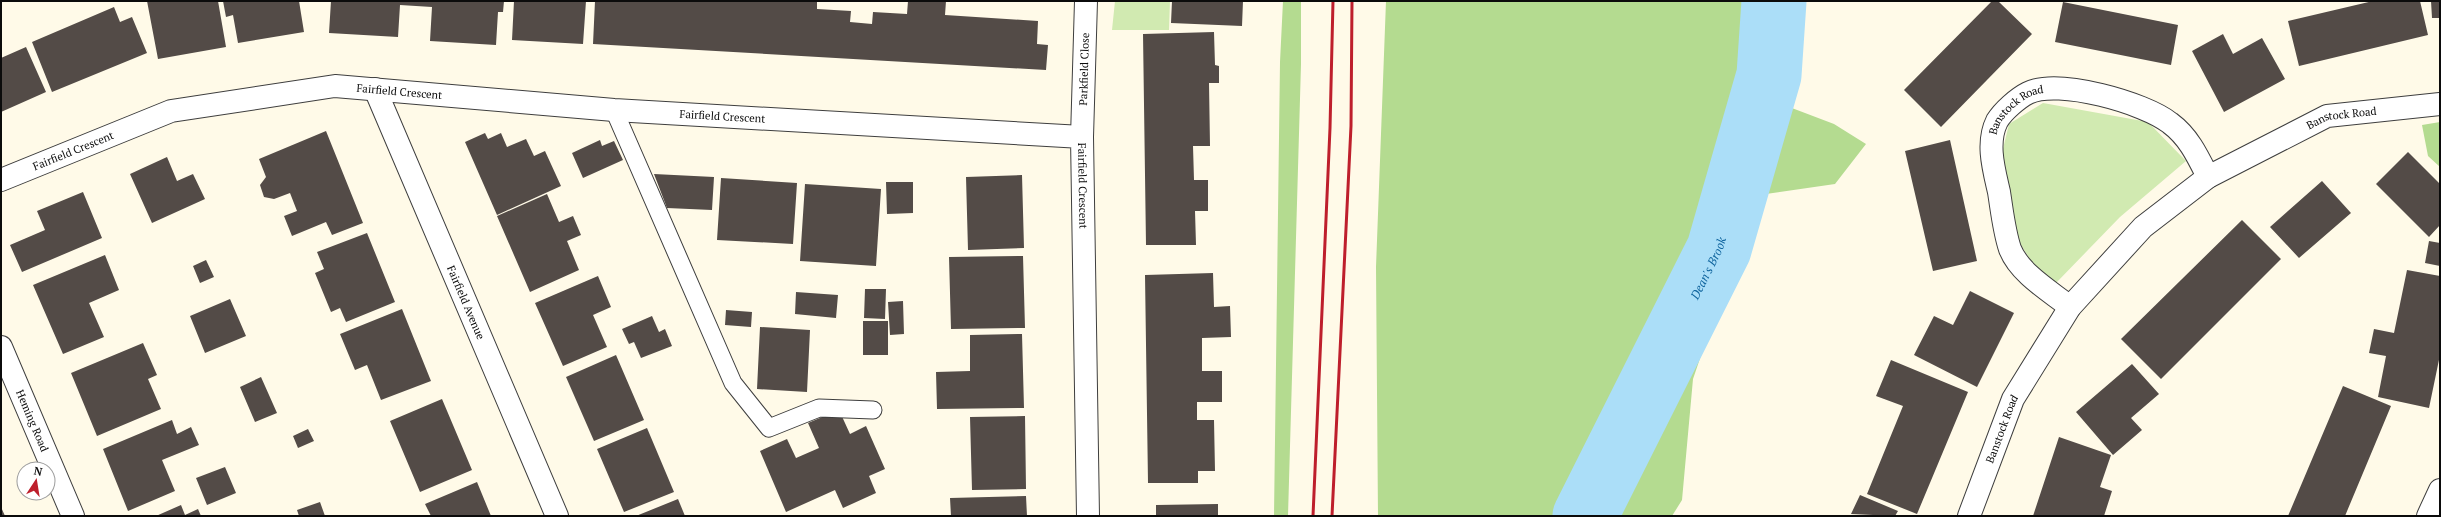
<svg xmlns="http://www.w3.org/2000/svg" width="2441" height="517" font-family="'PT Serif',serif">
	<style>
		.green { fill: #d1eab1 }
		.forest { fill: #b4db90 }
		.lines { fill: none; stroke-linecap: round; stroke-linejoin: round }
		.river { stroke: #abdef8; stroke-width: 65 }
		.building { fill: #534b47 }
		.service-casing { stroke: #3e3e3e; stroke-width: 19 }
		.minor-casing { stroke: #3e3e3e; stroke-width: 24 }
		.service { stroke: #fff; stroke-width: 17 }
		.minor { stroke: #fff; stroke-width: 22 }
		.rail { stroke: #be1f2c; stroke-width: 3 }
		.labels { text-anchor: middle; stroke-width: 4; stroke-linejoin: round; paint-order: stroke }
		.street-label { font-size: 11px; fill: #0b0b0b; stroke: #fff }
		.water-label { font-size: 12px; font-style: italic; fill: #11669f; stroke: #fff }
	</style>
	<rect width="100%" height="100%" fill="#fffae8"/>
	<path class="green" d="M1115 1H1170L1169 30H1112Z
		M2043 103 2148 122 2186 161 2120 217 2056 283 2032 263 2017 238 2002 153 2009 124Z"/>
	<path class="forest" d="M1283 1H1301V64L1288 516H1274L1280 62Z
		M1386 1H1787L1779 38 1771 100 1834 124 1866 144 1835 184 1766 194 1729 273 1693 379 1682 500 1672 516H1378L1376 267Z
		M2440 122V167L2428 156 2422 125Z"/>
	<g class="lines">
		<path class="river" id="s1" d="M1585 516 1719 249 1769 75 1774 1"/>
	</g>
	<path class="building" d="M147 1H218L226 47 158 59Z
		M223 1H299L304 32 238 43 233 15 226 17Z
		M331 1H504L503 12H498L496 45 430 41 432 7 400 5 398 37 329 33Z
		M514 1H586L583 44 512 40Z
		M595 1H817V9L851 11 850 22 872 24 873 12 907 14 908 1H946L945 15 1038 21 1037 44 1048 45 1046 70 593 44Z
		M1172 1H1243L1242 26 1171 23Z
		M1992 1H1998L2032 34 1941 127 1904 90Z
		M2373 1H2420L2428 35 2299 66 2288 21Z
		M2431 1H2440V18H2432Z
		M2063 2 2178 25 2171 65 2055 42Z
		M114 7 120 22 132 17 147 53 52 92 32 42Z
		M1214 32 1215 65 1219 66V83H1209L1210 146H1193L1194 180H1208V211H1195L1196 245H1146L1143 34Z
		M2223 34 2233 54 2262 38 2285 79 2224 112 2192 51Z
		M26 47 46 92 1 112V58Z
		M326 131 363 223 332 235 326 222 292 236 284 216 297 211 290 193 274 199 264 197 260 185 266 177 259 159Z
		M485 133 488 139 501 133 507 147 526 139 534 156 545 151 561 186 497 215 465 142Z
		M600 140 602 146 614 141 623 160 583 178 572 153Z
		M1950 140 1977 261 1933 271 1905 151Z
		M2408 152 2440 184V225L2429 237 2376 184Z
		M167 157 177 181 193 174 205 199 152 223 130 174Z
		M654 174 714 177 712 210 667 208Z
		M1022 175 1024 248 968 250 966 177Z
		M721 178 797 183 793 244 717 240Z
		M2322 181 2351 213 2299 258 2270 227Z
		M886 182H913V213L887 214Z
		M805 184 881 189 876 266 800 261Z
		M83 192 102 238 22 272 10 245 45 230 37 211Z
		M547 194 559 222 573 216 581 235 567 241 579 270 530 292 497 216Z
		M2242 220 2281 259 2161 379 2121 339Z
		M367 233 395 302 346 322 340 308 331 312 315 273 324 269 317 252Z
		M2429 241 2440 243V266L2425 263Z
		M105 255 119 290 89 303 104 337 63 354 33 285Z
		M1023 256 1025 328 951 329 949 257Z
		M206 260 214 277 200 283 193 266Z
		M2407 270 2440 276V355L2429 408 2378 397 2386 356 2369 353 2374 329 2394 333Z
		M1213 273 1214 307 1230 306 1231 337 1202 338V371H1222V402H1197V420H1214L1215 471H1198V483H1148L1145 275Z
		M598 276 611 307 593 315 607 347 563 366 535 303Z
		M865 289H886L885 319 864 318Z
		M1970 291 2014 313 1977 387 1914 355 1934 316 1953 325Z
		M796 292 838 295 836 318 795 314Z
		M230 299 246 336 205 353 190 316Z
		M903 301 904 334 890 335 888 302Z
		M402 309 431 381 381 400 367 365 355 370 340 334Z
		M726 310 752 312 751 327 725 325Z
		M652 316 659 332 665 329 672 346 641 358 634 342 629 344 622 329Z
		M863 321H888V355H863Z
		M760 327 810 330 807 392 757 389Z
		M1022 334 1024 408 937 409 936 372 970 371V335Z
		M143 343 157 375 148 379 161 409 97 436 71 373Z
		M616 355 644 420 594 441 566 377Z
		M1891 360 1968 392 1917 514 1867 494 1903 406 1876 396Z
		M2132 364 2159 394 2131 418 2142 430 2113 455 2076 412Z
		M261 377 277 413 255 422 240 387Z
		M2343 386 2391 406 2345 516H2288Z
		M442 399 472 470 420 492 390 421Z
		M839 410 850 434 866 426 885 469 869 476 876 493 843 508 835 490 786 512 760 451 787 439 796 458 819 448 808 423Z
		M1025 416 1026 489 972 490 970 417Z
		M172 420 177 434 191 427 199 445 162 460 175 491 128 511 103 449Z
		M647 428 674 492 624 512 597 449Z
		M308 429 314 441 298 448 293 436Z
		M2059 437 2111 455 2100 487 2112 491 2104 516H2033Z
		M225 467 236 493 207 505 196 478Z
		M477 482 491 516H431L425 504Z
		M1860 495 1898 511 1895 516 1851 514Z
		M1026 496 1027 516H951L950 498Z
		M678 499 685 516H636Z
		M320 502 325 516H299L297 510Z
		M1218 504V516H1156V505Z
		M181 505 185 515 198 509 201 516H156Z
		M1 507 5 516H1Z"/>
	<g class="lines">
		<defs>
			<path id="service" d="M614 110 733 383 769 428 819 408 873 410"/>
			<g id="minor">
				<path id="s2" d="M375 89 557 516"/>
				<path id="s3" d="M1082 137 1086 1"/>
				<path id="s4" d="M1 180 171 111 335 86 614 110 1082 137 1088 516"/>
				<path id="s5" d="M2070 307C2050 291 2020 274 2010 249 2004 231 2002 211 1999 192 1994 170 1986 143 1997 121 2003 111 2018 98 2028 93 2058 78 2145 103 2170 123 2189 137 2198 157 2208 177"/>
				<path id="s6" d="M1 347 73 516"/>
				<path id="s7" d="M1969 516 2013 399 2070 307 2143 227 2208 177 2327 116 2440 104"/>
				<path d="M2428 516 2440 490"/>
			</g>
		</defs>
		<use href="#service" class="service-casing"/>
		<use href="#minor" class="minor-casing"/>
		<use href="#service" class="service"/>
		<use href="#minor" class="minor"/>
		<path class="rail" d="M1313 516 1330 128 1333 1
			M1332 516 1351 126 1352 1"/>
	</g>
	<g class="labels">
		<g class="street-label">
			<text dy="4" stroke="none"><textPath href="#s3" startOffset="68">Parkfield Close</textPath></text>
			<text dy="4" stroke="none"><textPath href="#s4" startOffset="414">Fairfield Crescent</textPath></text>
			<text dy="4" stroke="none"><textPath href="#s5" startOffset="237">Banstock Road</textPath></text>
			<text dy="4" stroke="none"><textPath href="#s4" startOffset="738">Fairfield Crescent</textPath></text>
			<text dy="4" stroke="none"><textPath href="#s7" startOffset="571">Banstock Road</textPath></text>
			<text dy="4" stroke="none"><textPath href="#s4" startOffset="78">Fairfield Crescent</textPath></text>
			<text dy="4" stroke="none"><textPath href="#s4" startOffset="1147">Fairfield Crescent</textPath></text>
			<text dy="4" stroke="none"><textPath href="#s2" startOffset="232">Fairfield Avenue</textPath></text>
			<text dy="4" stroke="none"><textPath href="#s6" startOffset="80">Heming Road</textPath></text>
			<text dy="4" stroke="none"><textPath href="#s7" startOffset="93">Banstock Road</textPath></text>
		</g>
		<g class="water-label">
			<text dy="4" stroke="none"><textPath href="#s1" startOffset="277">Dean's Brook</textPath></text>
		</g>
	</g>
	<rect width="2441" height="517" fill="none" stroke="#0b0b0b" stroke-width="4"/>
	<g transform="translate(36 481) rotate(12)"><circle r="19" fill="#ffffff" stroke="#9d9d9d"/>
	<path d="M0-3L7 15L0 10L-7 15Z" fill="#be1f2c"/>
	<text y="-6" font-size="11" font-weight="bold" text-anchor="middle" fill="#0b0b0b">N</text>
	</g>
</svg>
